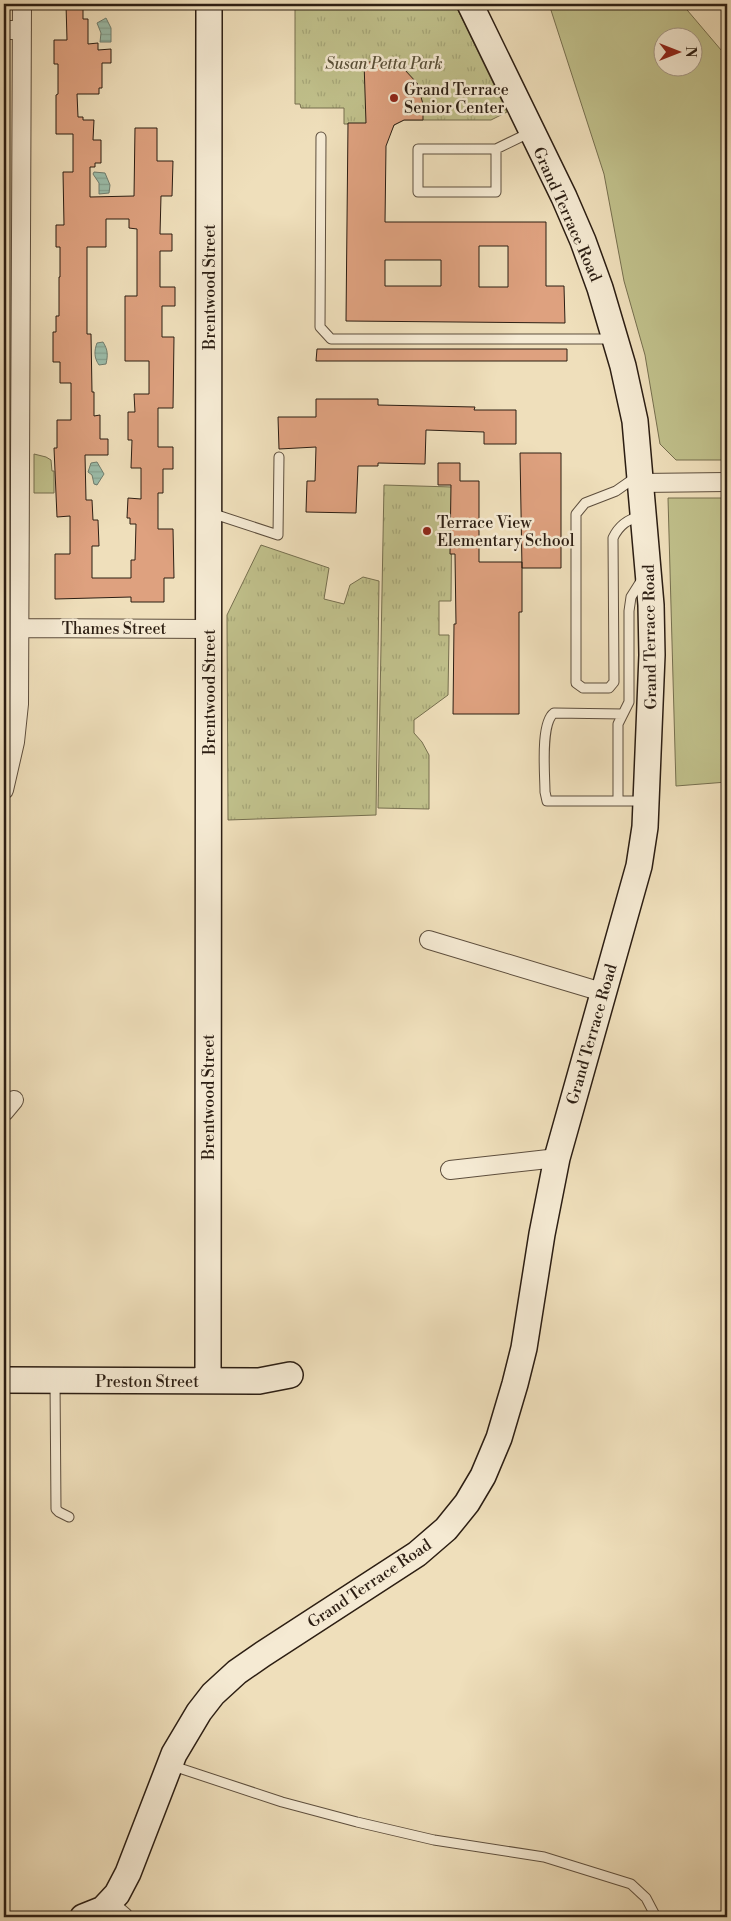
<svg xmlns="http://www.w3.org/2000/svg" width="731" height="1921" font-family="'Libre Bodoni',serif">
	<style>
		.grass { fill: #c0c08b; stroke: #766f4f; fill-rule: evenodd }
		.park { fill: url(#park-tufts); stroke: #766f4f }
		.water { fill: url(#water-rules); stroke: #6f7d6e }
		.building { fill: #dea17f; stroke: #2c1e13; fill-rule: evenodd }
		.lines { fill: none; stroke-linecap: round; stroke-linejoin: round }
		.lane-casing { stroke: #5d4e3d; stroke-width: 11 }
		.street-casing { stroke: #5d4e3d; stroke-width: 20 }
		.secondary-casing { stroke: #2c1e13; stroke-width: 28 }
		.lane { stroke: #f5ead3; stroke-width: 9 }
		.street { stroke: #f5ead3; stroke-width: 18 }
		.secondary { stroke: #f5ead3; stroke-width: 25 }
		.poi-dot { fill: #8f2418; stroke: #f5ead3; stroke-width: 2 }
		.labels { text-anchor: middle; stroke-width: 5; stroke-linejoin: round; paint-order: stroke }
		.park-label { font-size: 16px; font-style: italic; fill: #584f37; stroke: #f5ead3 }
		.poi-label { font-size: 16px; fill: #2c1e13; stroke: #f5ead3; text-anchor: start }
		.street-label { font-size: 16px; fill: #2c1e13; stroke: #f5ead3 }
	</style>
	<defs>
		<pattern id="park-tufts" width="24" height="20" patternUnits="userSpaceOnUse" patternTransform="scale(1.25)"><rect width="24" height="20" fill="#c0c08b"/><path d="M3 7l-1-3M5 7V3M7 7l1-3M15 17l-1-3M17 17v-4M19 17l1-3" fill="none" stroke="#a5a577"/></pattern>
		<pattern id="water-rules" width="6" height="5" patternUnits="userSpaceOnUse" patternTransform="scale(1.25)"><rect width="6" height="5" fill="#9bbdaa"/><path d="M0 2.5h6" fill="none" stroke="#86a291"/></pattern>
	</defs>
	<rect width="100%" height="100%" fill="#efdfbb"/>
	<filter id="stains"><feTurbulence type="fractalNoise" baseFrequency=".004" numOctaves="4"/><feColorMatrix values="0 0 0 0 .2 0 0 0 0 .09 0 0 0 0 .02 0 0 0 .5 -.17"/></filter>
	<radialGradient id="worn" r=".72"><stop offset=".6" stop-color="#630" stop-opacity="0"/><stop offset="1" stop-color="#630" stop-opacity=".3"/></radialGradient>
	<path class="grass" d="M549 4H682L727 57V460H676L660 444 645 355 624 281 604 174ZM664 38H694V68H664Z
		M34 454 46 457 51 460 52 471H54V493H34Z
		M668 498H727V782L676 786Z"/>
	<path class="park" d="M295 4H455L507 112 491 120H404L394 125 391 131 369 124H344V108H301L300 104H295Z
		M384 485 452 487 451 601H439V635H449L448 695 414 720V733L422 742 429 755V809L378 808Z
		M261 545 329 568 324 599 344 604 350 585 363 577 379 581 376 815 228 820 227 615Z"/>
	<path class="water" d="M106 18 111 28V42H100L101 33 97 23Z
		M94 172 105 173 110 185 109 193 99 194V183L93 174Z
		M103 342C108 350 108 355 106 364L99 365C94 358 94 351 97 343Z
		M97 462 104 474 97 485 94 484 92 475 88 472 91 463Z"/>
	<path class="building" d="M66 4H83V19H88V44L98 43V50L111 49V63H102V88H99V94H77L78 117H83V120H94L93 140H101V163H95V167H90V197L134 196 135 128H157V161H173L172 196H161L160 234H172V251H160V287H175V306H162V337H174L173 408H158V447H173V469H163V493H158V529H173L174 578H164V602H131V597L55 599V554H70V516L57 517 54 448H57V420H71V383H60V362H53V332H56V316H59V277H60V247H56V225H64L63 172H73V134H56V95L58 94V64H54V40H67ZM106 219H129V228L137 229V296H125V361H149V394H134L135 412H128V440H132L131 468H141V499L128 498 127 518H130V524H136L135 560H131V578H92V546H99L98 520H93L92 500H86L85 455H108V439H100V415L94 416V392H92L91 334H87V247H106Z
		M364 62H384L404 69 417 83 423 104V120H404L394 125 386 146 385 222H546V286H564L565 323 346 321 348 123H366ZM479 246H508V287H479ZM385 260H441V286H385Z
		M317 349H567V361H316Z
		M316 399H378V405L475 407 474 410H516V444H484V432L426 430 425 464 378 463V466H358L356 513 306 512 307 481H315L316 447 279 449 278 417H316Z
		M520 453H561V568H522Z
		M438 463H460V481H479V562H522V612H519V714H453L454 624H456L455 554H450L451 485H438Z"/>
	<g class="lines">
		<defs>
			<path id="lane" d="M321 137 320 327 331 339H612
				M496 149V192H418V149H496L531 132
				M636 477 616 491 585 503 576 514V683L583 688H609L614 682 613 538C619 525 628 519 641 516
				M211 513 278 535 279 457
				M623 714 554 713C540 723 545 775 545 792L547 801H618V724L629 702V611L631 597 643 578
				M618 801H646
				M55 1381 56 1509 59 1512 69 1517
				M170 1765 282 1802 357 1822 434 1840 544 1857 631 1884 646 1898 656 1917"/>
			<path id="street" d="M4 30H22
				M641 483 727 482
				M20 628 209 629
				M4 790 15 742 19 704 22 4
				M429 940 602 992
				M4 1112 14 1100
				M450 1170 557 1158
				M109 1904 124 1917"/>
			<path id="secondary" d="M4 1380 259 1381 290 1375
				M208 1381 209 4
				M83 1917 103 1909 117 1894 128 1873 174 1754 199 1712 213 1694 237 1672 263 1654 417 1554 446 1529 467 1503 483 1476 499 1438 515 1384 524 1348 542 1234 557 1158 639 866 645 827 652 655 651 605 635 421 623 366 600 288 583 241 564 197 470 4"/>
		</defs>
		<use href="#lane" class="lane-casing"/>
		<use href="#street" class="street-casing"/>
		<use href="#secondary" class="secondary-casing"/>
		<use href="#lane" class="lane"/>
		<use href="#street" class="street"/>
		<use href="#secondary" class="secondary"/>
	</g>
	<g class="poi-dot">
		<circle cx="394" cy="98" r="5"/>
		<circle cx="427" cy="531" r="5"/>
	</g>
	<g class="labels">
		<g class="park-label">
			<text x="384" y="69">Susan Petta Park</text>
		</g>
		<g class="poi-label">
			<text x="404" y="95">Grand Terrace<tspan x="404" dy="18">Senior Center</tspan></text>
			<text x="437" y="528">Terrace View<tspan x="437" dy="18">Elementary School</tspan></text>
		</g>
		<g class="street-label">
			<text transform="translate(568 214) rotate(66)" y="6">Grand Terrace Road</text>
			<text transform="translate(209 287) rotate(-90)" y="6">Brentwood Street</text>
			<text x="114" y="634">Thames Street</text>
			<text transform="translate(649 637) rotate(-91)" y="6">Grand Terrace Road</text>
			<text transform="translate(209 692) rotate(-90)" y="6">Brentwood Street</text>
			<text transform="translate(591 1034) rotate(-74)" y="6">Grand Terrace Road</text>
			<text transform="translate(208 1097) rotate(-90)" y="6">Brentwood Street</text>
			<text x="147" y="1387">Preston Street</text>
			<text transform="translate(369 1583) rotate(-34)" y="6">Grand Terrace Road</text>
		</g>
	</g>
	<rect width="731" height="1921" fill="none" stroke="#efdfbb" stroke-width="20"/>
	<rect x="5" y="5" width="721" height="1911" fill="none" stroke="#2c1e13" stroke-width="2.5"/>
	<rect x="10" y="10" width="711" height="1901" fill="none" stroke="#2c1e13"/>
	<g transform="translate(678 52) rotate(90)"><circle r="24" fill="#f5ead3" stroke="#a59886"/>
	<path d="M0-4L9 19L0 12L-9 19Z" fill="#8f2418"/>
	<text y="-8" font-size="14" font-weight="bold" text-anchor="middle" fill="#2c1e13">N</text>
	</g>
	<rect width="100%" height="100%" filter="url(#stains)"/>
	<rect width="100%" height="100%" fill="url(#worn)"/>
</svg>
